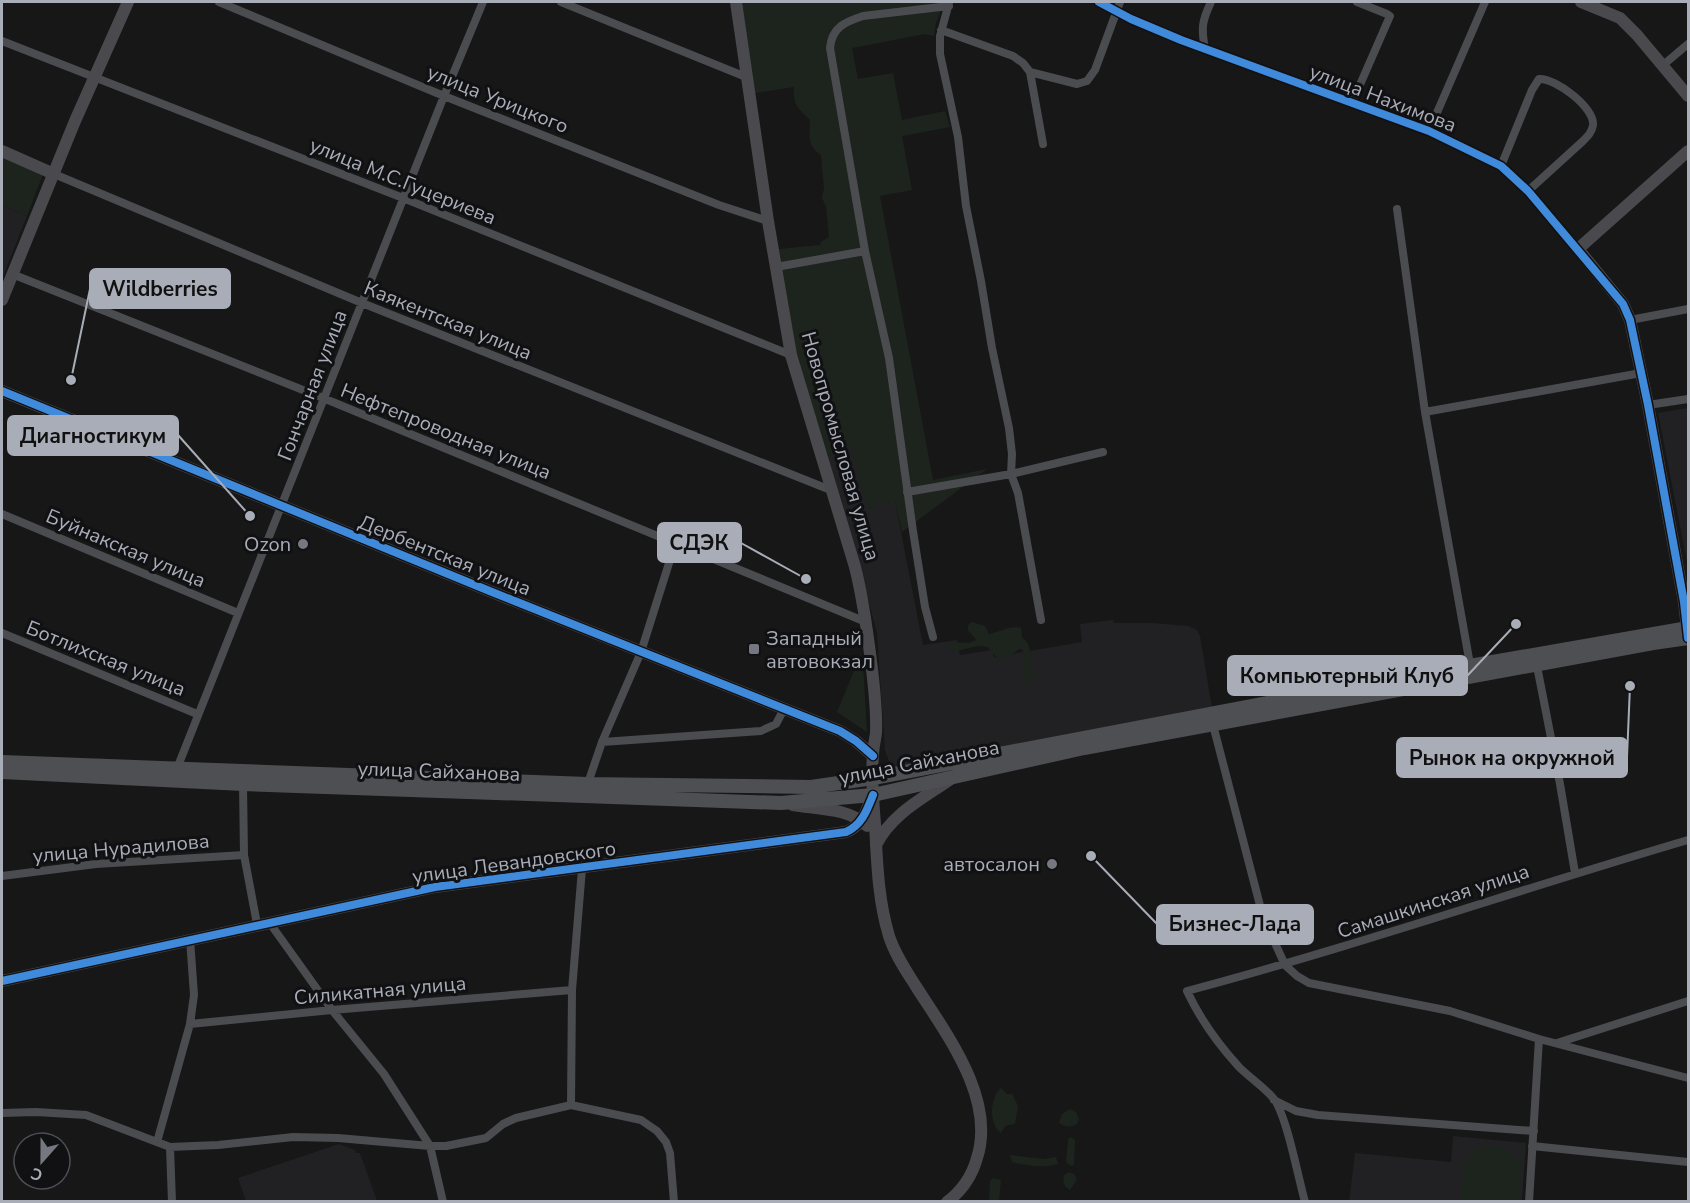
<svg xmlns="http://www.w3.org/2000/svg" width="1690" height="1203" font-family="'Nunito Sans',sans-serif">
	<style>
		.built { fill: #212123 }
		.green { fill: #1d241e }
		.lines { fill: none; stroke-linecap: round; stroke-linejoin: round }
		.street { stroke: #4b4c50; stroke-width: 8 }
		.secondary { stroke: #4a4a4e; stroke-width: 12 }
		.primary { stroke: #4d4f52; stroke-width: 14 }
		.cycleway-casing { stroke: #111113; stroke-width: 11 }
		.cycleway { stroke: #408adc; stroke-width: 8 }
		.poi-dot { fill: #757880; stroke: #111113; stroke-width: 2 }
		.labels { text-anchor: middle; stroke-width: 6; stroke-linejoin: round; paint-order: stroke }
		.street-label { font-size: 20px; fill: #a8adb8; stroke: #111113 }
		.poi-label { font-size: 20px; fill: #a8adb8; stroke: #111113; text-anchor: end }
		.leader { fill: none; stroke: #a8adb8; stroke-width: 2 }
		.callout-dot { fill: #a8adb8; stroke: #111113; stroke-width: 2 }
		.callout { fill: #a8adb8; stroke: #a8adb8; stroke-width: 2 }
		.callout-label { font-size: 21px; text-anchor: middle; font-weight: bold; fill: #111 }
	</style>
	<rect width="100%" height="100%" fill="#171717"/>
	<path class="built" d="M2 205 27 216 2 279Z
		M1688 408V567L1658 413Z
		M851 447 895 501 923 645 957 640 960 655 992 650 994 657 1082 642 1080 624 1113 620 1114 623H1152L1188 626 1197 630 1200 636 1212 708 894 768 891 766 885 751 877 633 858 561 826 456Z
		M1453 1136 1526 1143 1522 1201 1349 1202 1355 1153 1451 1162Z
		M339 1144 355 1150 356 1153H360L377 1201H246L238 1178Z"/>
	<path class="green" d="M741 2H944L936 23 934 36 925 34 852 48 858 79 893 73 902 120 945 111 950 127 902 136 912 190 880 196 933 480 987 469 902 532 895 501 868 509 851 448 826 456 796 352 779 249 820 245 821 242 829 237 826 206 822 198 824 188 821 155C806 145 810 135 810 120 798 107 793 107 794 87L755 93Z
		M2 157 43 174 27 216 2 205Z
		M972 622 985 626 989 634C1000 632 1010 625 1021 628L1022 637 1028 644 1032 657 1030 667 1034 679 1031 686C1014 681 1028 661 1022 649H1019C1012 655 1008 661 997 658L988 647 977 646 957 651 950 649 949 647 951 642 969 643 976 640 968 630V625Z
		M858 661 863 664 867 732 837 712Z
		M1001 1088 1007 1094H1012L1018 1106 1015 1124 1005 1126 1001 1133C988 1124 990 1097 1001 1088Z
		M1070 1109 1076 1112 1079 1119 1077 1124C1070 1128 1065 1127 1059 1123L1062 1114Z
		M1070 1137 1075 1140 1074 1165 1071 1166 1066 1162 1068 1140Z
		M1520 1144 1523 1145 1519 1201H1460C1461 1189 1461 1175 1465 1163 1474 1137 1505 1142 1518 1161Z
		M1010 1155 1043 1159 1056 1157 1058 1164C1043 1168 1027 1166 1012 1162Z
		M1069 1172 1074 1174 1077 1179 1070 1190C1063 1186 1063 1183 1064 1175Z
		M993 1178 1001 1180 999 1201H989L990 1181Z"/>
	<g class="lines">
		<path class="street" d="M219 2 444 96 719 205 768 221
			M561 2 746 77
			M1099 2 1131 19 1181 40 1429 131 1501 166 1528 191 1578 249
			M941 30 1013 56 1023 63 1030 72 1043 144
			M2 41 403 198 791 355
			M1205 49C1201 28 1202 21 1211 2
			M1662 66 1688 44
			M1030 72 1077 84 1087 81 1095 70 1120 2
			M1352 103 1390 16 1387 14 1357 2
			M1429 131 1485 2
			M1501 166 1532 90 1539 79C1556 78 1595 108 1593 125 1592 132 1588 136 1583 141L1528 191
			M54 174 362 303 833 491
			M1397 209 1425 412 1471 670
			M776 267 865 251
			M12 274 323 398 866 622
			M1630 320 1688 309
			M1648 405 1688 399
			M1425 412 1641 373
			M907 492 1011 474 1012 454 1009 428 992 348 981 281 966 206 958 137 940 54V36L949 3
			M2 514 238 613
			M1041 620 1018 493 1011 474 1103 452
			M2 633 197 714
			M933 637 925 607 913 531 889 358 865 251 830 48C832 27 845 22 863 16L949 6
			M1536 661 1560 784 1575 873
			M1212 721 1263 917 1285 965 1297 976 1309 983 1450 1011 1539 1039 1688 1078
			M602 742 761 731 776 724 784 709
			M176 771 444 96 483 2
			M243 784 244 855 257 924
			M587 786 602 742 641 652 675 544
			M2 876 96 864 244 855
			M269 922 332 1010 384 1074 430 1146 443 1202
			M190 1024 332 1010 572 990
			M1557 1043 1688 1001
			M1274 1100 1296 1111 1318 1115 1534 1131
			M571 1105 572 990 582 869
			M2 1113 36 1112 86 1115 170 1147 218 1145 293 1137 338 1138 430 1146H446L486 1138 503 1124 516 1118 571 1105 641 1120 657 1131 666 1142 670 1153 674 1202
			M157 1142 190 1024 194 995 190 939
			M1532 1146 1688 1162
			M170 1147 172 1202
			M1305 1202C1298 1177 1287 1117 1274 1099 1264 1087 1250 1078 1239 1067 1218 1044 1200 1019 1187 991 1356 946 1521 889 1688 840
			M1529 1202 1539 1039"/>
		<path class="secondary" d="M736 2 768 221 791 355 855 567C863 598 867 629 871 661 874 685 877 709 876 733 875 741 873 748 873 756 871 778 873 801 875 824 877 861 878 900 889 936 895 955 907 972 917 988 947 1035 996 1099 977 1158 972 1176 963 1190 947 1202
			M1581 2 1620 18 1637 35 1688 96
			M2 151 54 174
			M2 300 75 121 128 2
			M2 391 492 592 840 731 856 741 873 756
			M1688 637 1684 602 1648 405 1630 320 1623 304 1578 249 1688 151
			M793 805C816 809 850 808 867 826
			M876 845C892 813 924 798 952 778
			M2 981 435 887 846 832C861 826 866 813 871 799"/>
		<path class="primary" d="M2 762 587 784 811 787 873 778 1383 681 1688 628
			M2 772 243 784 781 803 873 795 1084 748 1653 643 1688 638"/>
		<defs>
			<path id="cycleway" d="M1099 2 1131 19 1181 40 1429 131 1501 166 1528 191 1623 304 1630 320 1648 405 1684 602 1688 638
				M2 391 492 592 840 731 856 741 873 756
				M2 981 435 887 846 832C862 825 867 810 873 795"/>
		</defs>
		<use href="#cycleway" class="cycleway-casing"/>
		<use href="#cycleway" class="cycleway"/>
	</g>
	<g class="poi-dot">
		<circle cx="303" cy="544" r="6"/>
		<rect x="748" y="643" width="12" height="12" rx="3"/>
		<circle cx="1052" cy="864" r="6"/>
	</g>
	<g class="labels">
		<g class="street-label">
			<text transform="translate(1383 98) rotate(21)" y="7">улица Нахимова</text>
			<text transform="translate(498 99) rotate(22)" y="7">улица Урицкого</text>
			<text transform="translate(403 181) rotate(22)" y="7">улица М.С.Гуцериева</text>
			<text transform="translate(448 320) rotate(22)" y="7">Каякентская улица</text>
			<text transform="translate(312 385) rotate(-69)" y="7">Гончарная улица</text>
			<text transform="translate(446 431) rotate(22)" y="7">Нефтепроводная улица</text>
			<text transform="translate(841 446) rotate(74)" y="7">Новопромысловая улица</text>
			<text transform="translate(126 548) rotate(23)" y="7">Буйнакская улица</text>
			<text transform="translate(445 555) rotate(22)" y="7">Дербентская улица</text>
			<text transform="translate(106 658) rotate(22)" y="7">Ботлихская улица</text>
			<text transform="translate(919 762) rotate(-11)" y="7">улица Сайханова</text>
			<text transform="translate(439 771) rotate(2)" y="7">улица Сайханова</text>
			<text transform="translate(121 848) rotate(-5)" y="7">улица Нурадилова</text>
			<text transform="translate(514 862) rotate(-8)" y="7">улица Левандовского</text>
			<text transform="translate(1433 901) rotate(-18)" y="7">Самашкинская улица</text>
			<text transform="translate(380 990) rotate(-5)" y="7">Силикатная улица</text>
		</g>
		<g class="poi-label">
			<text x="291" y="551">Ozon</text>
			<text x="766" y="645" text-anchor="start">Западный<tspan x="766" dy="23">автовокзал</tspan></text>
			<text x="1040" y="871">автосалон</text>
		</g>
	</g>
	<path class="leader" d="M71 380L90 289M250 516L178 435M806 579L741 543M1516 624L1467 676M1630 686L1627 757M1091 856L1157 924"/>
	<g class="callout-dot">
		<circle cx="71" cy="380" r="6"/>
		<circle cx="250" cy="516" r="6"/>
		<circle cx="806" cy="579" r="6"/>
		<circle cx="1516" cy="624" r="6"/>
		<circle cx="1630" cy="686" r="6"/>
		<circle cx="1091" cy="856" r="6"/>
	</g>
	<g class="callout">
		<rect x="90" y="269" width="140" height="39" rx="6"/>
		<rect x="8" y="416" width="170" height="39" rx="6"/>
		<rect x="658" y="523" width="83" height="39" rx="6"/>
		<rect x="1228" y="656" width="239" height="39" rx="6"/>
		<rect x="1397" y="738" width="230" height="39" rx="6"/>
		<rect x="1157" y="905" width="156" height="39" rx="6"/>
	</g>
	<g class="callout-label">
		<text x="160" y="296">Wildberries</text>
		<text x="93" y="443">Диагностикум</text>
		<text x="699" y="550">СДЭК</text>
		<text x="1347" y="683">Компьютерный Клуб</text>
		<text x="1512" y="765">Рынок на окружной</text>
		<text x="1235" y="931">Бизнес-Лада</text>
	</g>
	<rect width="1690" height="1203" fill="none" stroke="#a8adb8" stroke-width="6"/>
	<g transform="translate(42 1161) rotate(201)"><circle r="28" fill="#111113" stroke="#4d4f55" stroke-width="1.5"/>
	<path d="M0-4.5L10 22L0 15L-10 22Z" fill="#757880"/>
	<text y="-9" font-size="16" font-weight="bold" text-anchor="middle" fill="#a8adb8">С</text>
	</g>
</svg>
